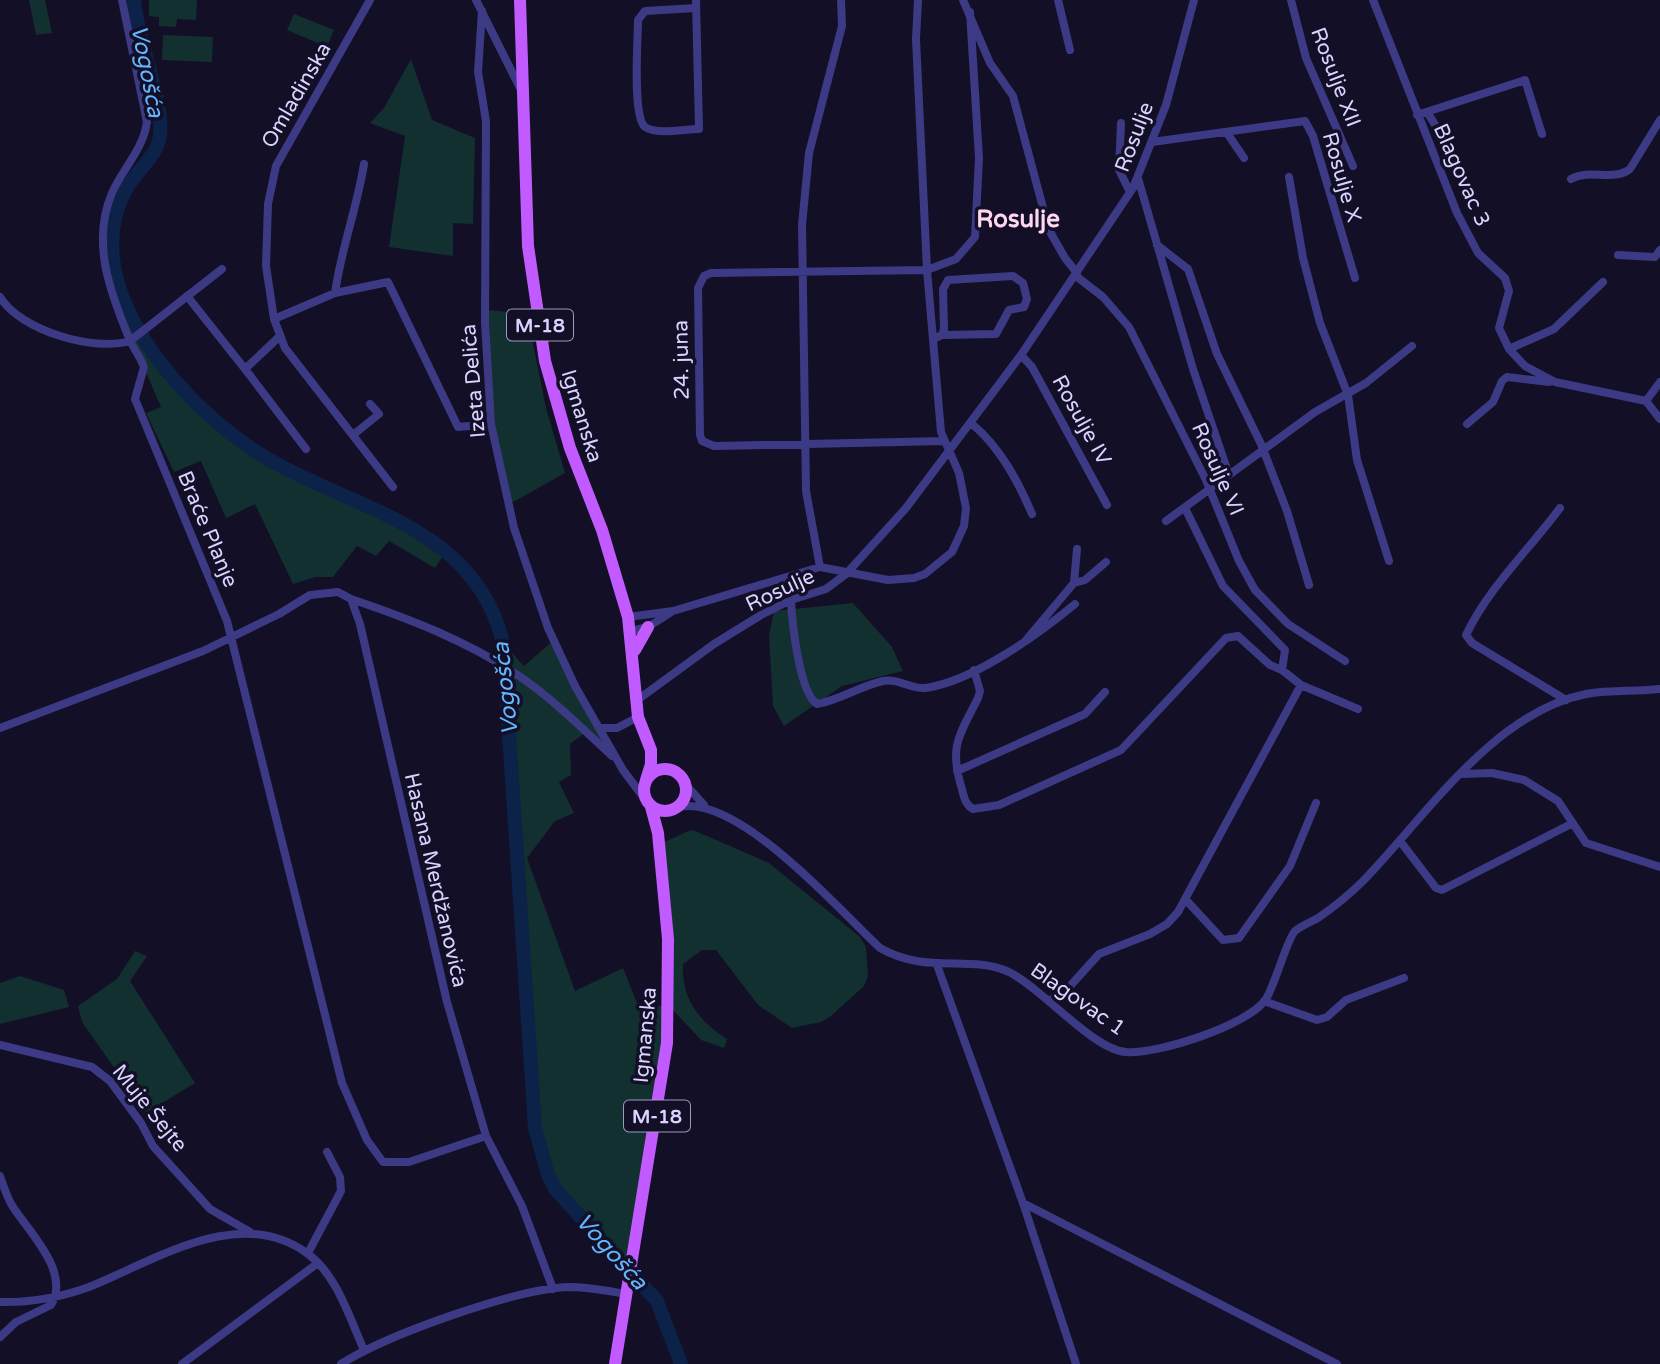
<svg xmlns="http://www.w3.org/2000/svg" width="1660" height="1364" font-family="'Varela Round',sans-serif">
	<style>
		.green { fill: #12302f }
		.lines { fill: none; stroke-linecap: round; stroke-linejoin: round }
		.river { stroke: #0c2248; stroke-width: 14 }
		.minor { stroke: #3d3a85; stroke-width: 8 }
		.primary { stroke: #c25bff; stroke-width: 12 }
		.labels { text-anchor: middle; stroke-width: 7; stroke-linejoin: round; paint-order: stroke }
		.shield { fill: #130f26; stroke: #9e99be; stroke-width: 2 }
		.shield-label { font-size: 19px; font-weight: bold; fill: #d9d4ff }
		.street-label { font-size: 21px; fill: #d9d4ff; stroke: #130f26 }
		.water-label { font-size: 23px; font-style: italic; fill: #62b6ff; stroke: #130f26 }
		.quarter-label { font-size: 24px; font-weight: bold; fill: #ffd6f0; stroke: #130f26 }
	</style>
	<rect width="100%" height="100%" fill="#130f26"/>
	<path class="green" d="M29 0H45L52 33 36 35Z
		M149 0H197L196 20 177 19 176 27 159 26V17L149 16Z
		M294 14 334 30 327 47 287 30Z
		M163 35 213 37 212 62 162 60Z
		M411 59 432 120 475 138 473 224 453 223V256L389 247 405 136 370 123 384 108Z
		M102 243H112C117 343 210 429 294 472 345 498 401 515 446 551L435 568 389 541 376 556 357 546 333 577H316L293 584 255 504 226 518 201 461 174 472 146 413 161 407 112 294Z
		M488 310 527 314 546 408 565 473 508 505 491 424Z
		M853 603 892 647 903 671 842 686 784 726 773 706 769 635 774 611Z
		M554 640 614 755 586 732 570 744 571 775 559 782 574 813 555 821 527 858 575 991 623 968 639 1008 669 1005 658 843C675 840 679 833 693 830L769 863 860 937 866 947 868 976 864 986 831 1016 821 1022 792 1028 758 1005 716 950H702L683 964C681 999 700 1022 727 1039L724 1048 701 1040 670 1007 630 1270 556 1190 548 1175 535 1128 503 643 524 666Z
		M135 951 147 956 130 981 195 1083 146 1113 82 1022 78 1006 117 979Z
		M20 976 64 990 69 1007 0 1024V983Z"/>
	<g class="lines">
		<path class="river" d="M134 0C137 40 164 100 160 135 158 153 143 165 133 179 111 207 108 247 117 280 137 350 202 418 263 456 352 510 475 524 503 643L535 1128 548 1175 556 1190 657 1301 681 1364"/>
		<path class="minor" d="M122 0 147 122C143 150 123 168 112 193 91 242 110 292 129 338 133 348 140 356 144 367L135 399 227 621 342 1083 367 1140 383 1162H409L486 1136
			M370 0 276 166 268 204 266 266 274 319 285 348 393 487
			M476 0 520 88
			M918 0 916 39 927 270 711 273 704 276 698 288 700 435 702 441 714 446 944 441
			M963 0 990 63 1013 96 1049 230 1065 258 1077 273
			M1058 0 1070 50
			M1291 0 1306 58 1353 166
			M1373 0 1457 213 1478 253 1505 278 1509 291 1499 328 1509 349 1525 366 1555 382 1646 401 1660 419
			M696 8 645 11 638 20C638 39 632 116 645 127 657 135 685 129 699 129L696 0
			M482 11 478 72 486 121 485 322 491 424 514 528 548 628 575 686 623 770 647 802
			M1427 112 1439 131
			M1417 115 1525 80 1542 134
			M1121 123 1119 170 1130 192
			M1227 133 1244 158
			M1152 142 1305 121 1313 136 1355 278
			M1289 177 1303 258 1320 323 1348 395 1357 460 1389 561
			M1138 178 1193 369 1229 475
			M1571 179C1590 168 1613 182 1630 169L1660 120
			M1157 245 1188 269 1217 354 1261 444 1287 511 1309 585
			M1618 255 1655 257 1660 250
			M1076 276 1103 297 1129 327 1206 480 1239 561 1255 590 1288 624 1345 661
			M335 293C341 249 357 208 364 164
			M187 296 245 369 280 336
			M0 297C20 330 93 352 130 341L222 269
			M274 319 335 293 388 282 458 427 491 424
			M933 339 942 335 996 334 1009 310 1024 307 1027 299 1023 283 1013 276 948 280 943 289 944 329 942 335
			M1509 349 1554 329 1603 282
			M1021 355 1032 367 1107 505
			M245 369 306 449
			M1646 401 1660 382
			M972 424C1000 447 1018 481 1032 514
			M1467 424 1493 402 1502 381 1507 377 1549 382
			M353 435 379 414 370 404
			M1185 508 1223 586 1285 650 1282 670 1301 685 1358 709
			M1560 508C1528 551 1489 587 1466 635L1472 643 1566 700
			M1166 521 1315 412 1366 383 1412 346
			M820 567 806 491 802 225 809 153 842 26 841 0
			M1074 583 1085 580 1106 562
			M351 599C410 619 470 642 522 678 555 701 583 729 612 756
			M791 600C792 622 799 692 817 704 840 700 860 686 883 681 898 678 910 689 925 688 972 682 1039 634 1075 604
			M628 617 673 611 820 567 888 580 914 578 925 574 952 552 964 526 966 508 959 473 941 432 927 270 956 259 975 237 979 158 970 12
			M631 631 648 627 670 613
			M1026 640 1074 583 1077 549
			M974 670 980 691 978 698C960 735 949 744 961 786 964 795 964 804 973 809L999 805 1121 750 1226 638 1238 636 1270 665 1282 670
			M636 701 714 644 761 615 791 600 826 589 846 574 906 508 1021 355 1133 188 1166 105 1194 0
			M0 728 203 651 279 614 310 595 338 592 351 599 360 624 447 1002 486 1136 522 1206 553 1289
			M600 728H617L638 717
			M957 771 1085 714 1105 692
			M1462 774 1492 773 1524 780 1558 801 1586 843 1660 867
			M685 784 704 805
			M679 807C738 794 838 909 880 948 927 975 969 954 1009 972 1042 988 1093 1050 1126 1052 1156 1055 1249 1025 1266 999 1275 985 1287 939 1295 931 1301 926 1311 922 1318 918 1334 907 1349 895 1363 881 1425 817 1494 712 1586 694 1611 689 1635 692 1660 689
			M1400 841 1436 888 1442 890 1573 823
			M1186 900 1223 940 1239 938 1290 866 1316 803
			M937 965 1023 1203 1076 1364
			M1049 1001 1071 985 1099 954 1150 934 1167 924 1178 912 1301 685
			M1264 1001 1317 1020 1327 1017 1346 1000 1404 978
			M0 1045 92 1067 110 1081 141 1123 153 1146 210 1209 250 1232
			M0 1176C4 1187 7 1198 13 1207 30 1233 71 1273 51 1305L16 1322 0 1337
			M1023 1203 1337 1364
			M308 1253 341 1191 340 1177 327 1152
			M0 1302C29 1303 62 1297 89 1287 154 1261 240 1203 308 1254 337 1275 350 1319 364 1350
			M182 1364 318 1263
			M341 1364C387 1335 514 1289 569 1287 588 1287 608 1291 627 1294"/>
		<path class="primary" d="M520 0 528 246 545 361 570 448 602 530 628 617 638 717 651 750V764L646 780
			M635 650 648 627
			M644 790a21 21 0 1 1 42 0a21 21 0 1 1-42 0Z
			M615 1364 667 1043 668 939 658 833 651 807"/>
	</g>
	<g class="labels">
		<g class="shield">
			<rect x="507" y="309.5" width="66" height="31" rx="5"/>
			<rect x="624" y="1100.5" width="66" height="31" rx="5"/>
		</g>
		<g class="shield-label">
			<text x="540" y="332">M-18</text>
			<text x="657" y="1123">M-18</text>
		</g>
		<g class="street-label">
			<text transform="translate(1336 77) rotate(69)" y="7">Rosulje XII</text>
			<text transform="translate(296 95) rotate(-60)" y="7">Omladinska</text>
			<text transform="translate(1134 137) rotate(-69)" y="7">Rosulje</text>
			<text transform="translate(1462 175) rotate(66)" y="7">Blagovac 3</text>
			<text transform="translate(1342 177) rotate(74)" y="7">Rosulje X</text>
			<text transform="translate(681 360) rotate(-91)" y="7">24. juna</text>
			<text transform="translate(473 381) rotate(-95)" y="7">Izeta Delića</text>
			<text transform="translate(582 416) rotate(73)" y="7">Igmanska</text>
			<text transform="translate(1082 420) rotate(61)" y="7">Rosulje IV</text>
			<text transform="translate(1218 469) rotate(66)" y="7">Rosulje VI</text>
			<text transform="translate(208 529) rotate(67)" y="7">Braće Planje</text>
			<text transform="translate(780 590) rotate(-25)" y="7">Rosulje</text>
			<text transform="translate(436 880) rotate(77)" y="7">Hasana Merdžanovića</text>
			<text transform="translate(1078 999) rotate(35)" y="7">Blagovac 1</text>
			<text transform="translate(645 1035) rotate(-85)" y="7">Igmanska</text>
			<text transform="translate(150 1108) rotate(51)" y="7">Muje Šejte</text>
		</g>
		<g class="water-label">
			<text transform="translate(148 71) rotate(79)" y="8">Vogošća</text>
			<text transform="translate(505 689) rotate(-96)" y="8">Vogošća</text>
			<text transform="translate(612 1251) rotate(48)" y="8">Vogošća</text>
		</g>
		<g class="quarter-label">
			<text x="1018" y="227">Rosulje</text>
		</g>
	</g>
</svg>
